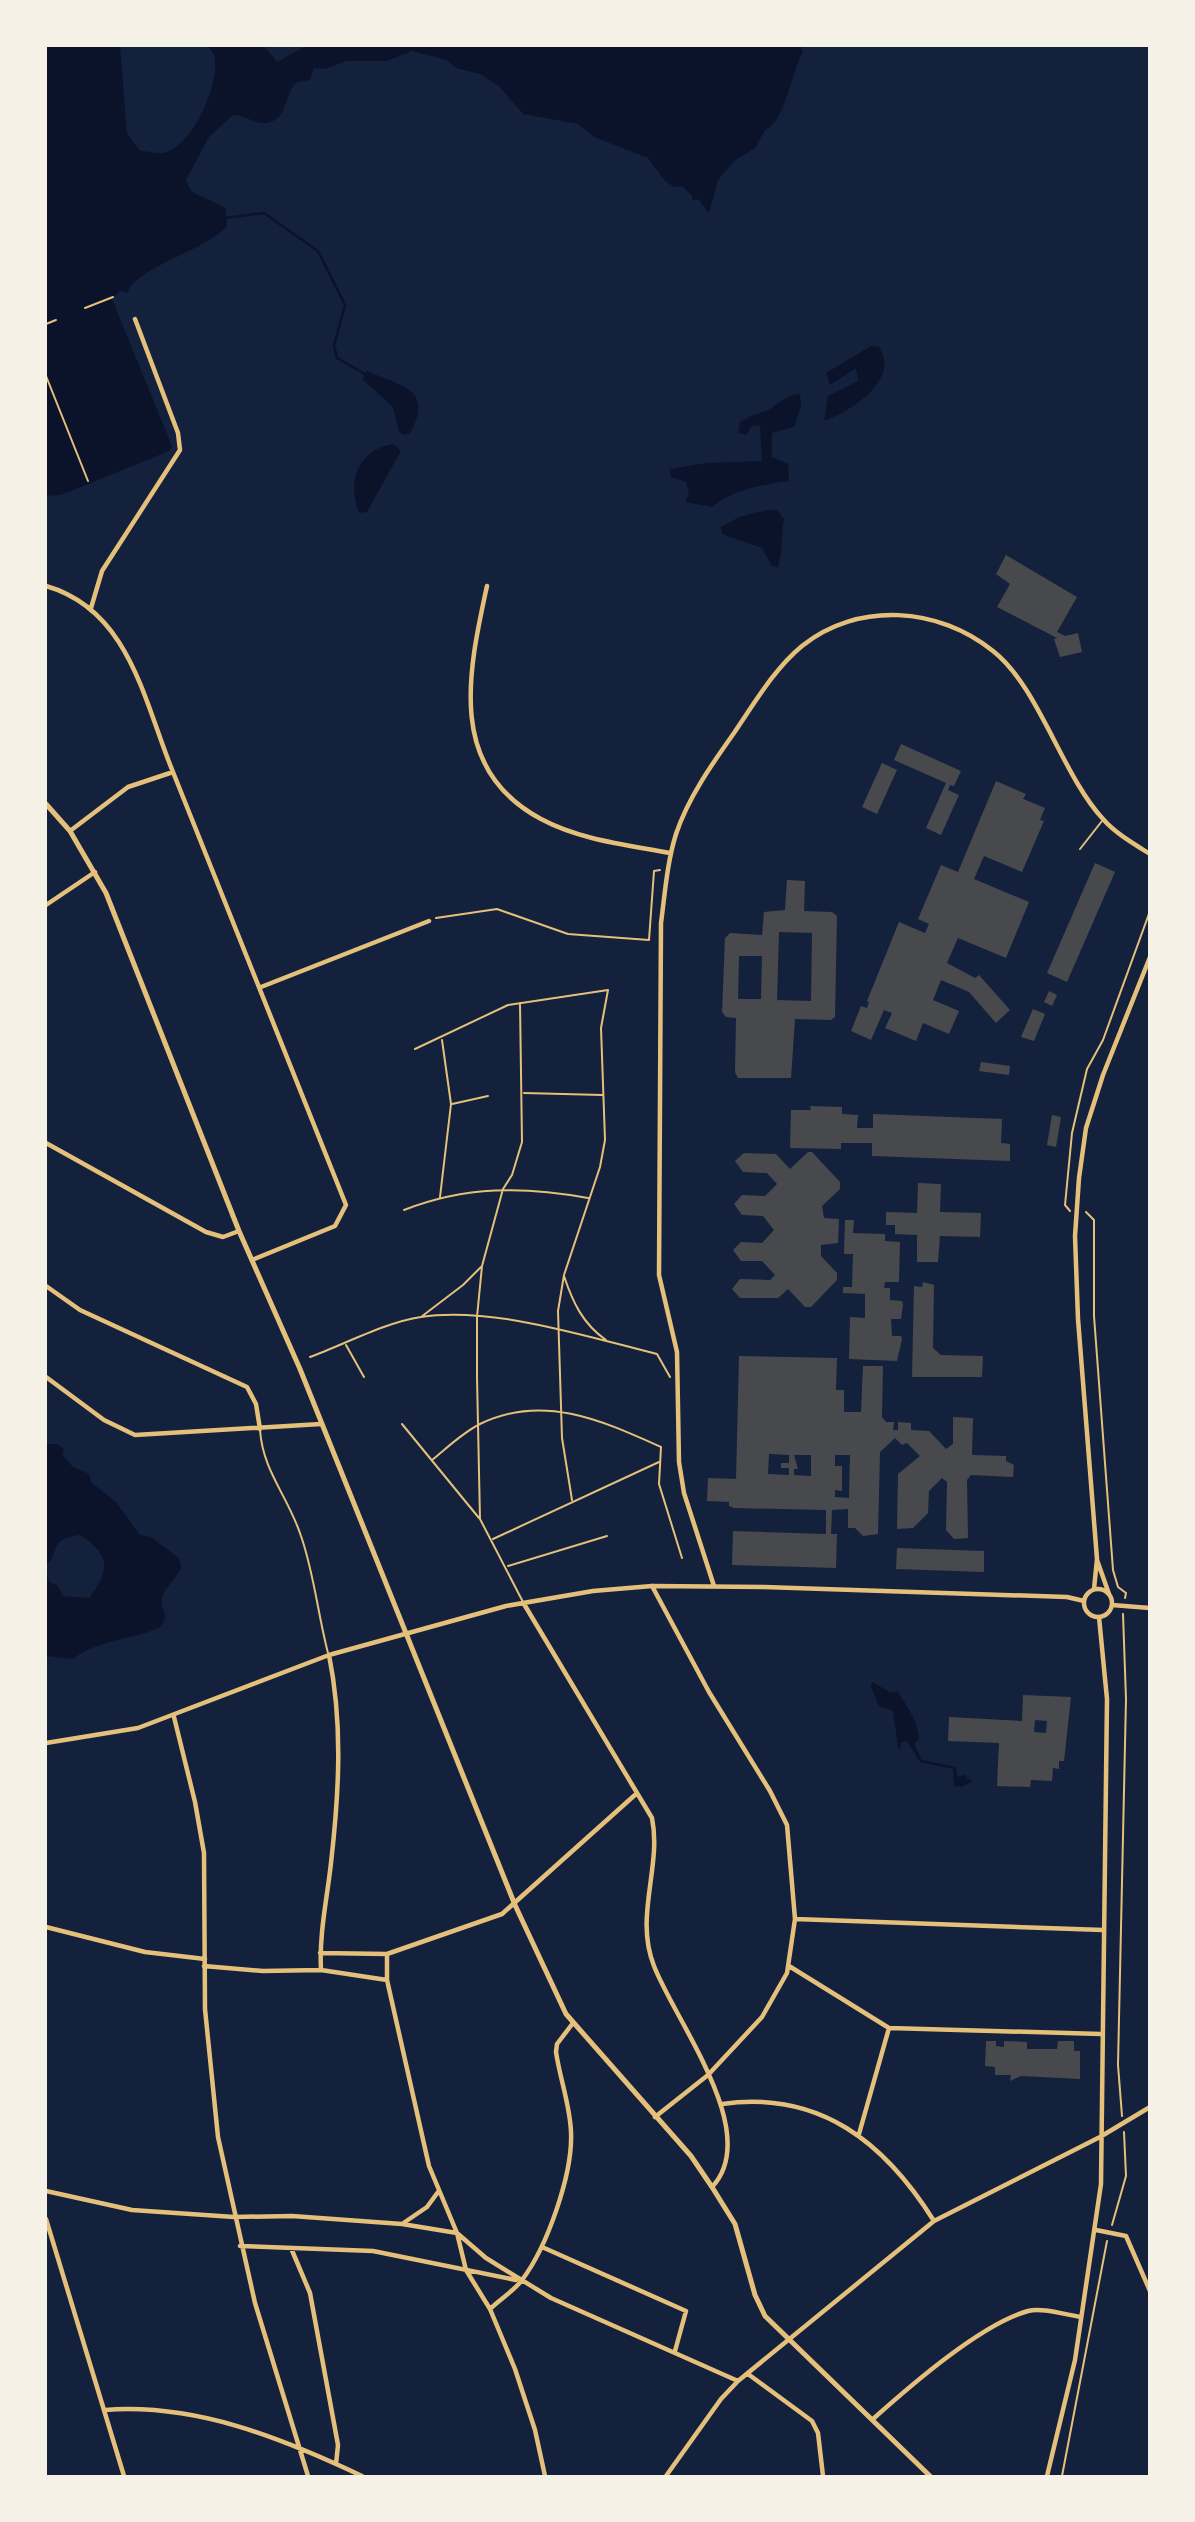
<svg xmlns="http://www.w3.org/2000/svg" width="1195" height="2522" font-family="'Open Sans',sans-serif">
	<style>
		.water { fill: #0b132b }
		.lines { fill: none; stroke-linecap: round; stroke-linejoin: round }
		.stream { stroke: #0b132b; stroke-width: 2.5 }
		.building { fill: #48494c; fill-rule: evenodd }
		.path { stroke: #e5c07b; stroke-width: 2 }
		.service { stroke: #e5c07b; stroke-width: 2 }
		.minor { stroke: #e5c07b; stroke-width: 4.5 }
		.tertiary { stroke: #e5c07b; stroke-width: 5 }
	</style>
	<rect width="100%" height="100%" fill="#14213d"/>
	<path class="water" d="M46 46H120L127 133 140 151C147 151 156 154 163 153 192 147 218 88 215 60 215 55 211 50 208 46H264L277 62 306 46H801L803 52C791 73 785 122 765 130L755 148 734 161 718 180 709 213 698 199 692 201V196L682 186 674 187 665 181 648 158 594 137 578 124 523 114 499 86 480 74 456 68 447 60 412 51 387 61H346L325 69 314 68 310 80C305 82 300 79 295 84 284 94 289 120 266 123 254 124 245 115 233 115L209 137 186 180 192 192 226 208 227 226C206 251 139 265 127 293L120 291 112 299 172 446 169 451 61 495 46 496Z
		M871 346 879 347C901 380 851 411 824 421L828 396 858 381 856 368 830 385 826 373Z
		M367 371C400 386 435 388 410 433L404 435 399 432 393 407 362 379Z
		M800 394 801 406 794 427 772 433V457L788 464 789 481C761 485 734 489 712 507L685 502 689 493 686 482 671 477 670 469 706 463 762 461 760 425 752 426 746 435 738 433 740 422C749 417 756 414 765 411 779 406 782 395 800 394Z
		M393 444 401 451 367 512 359 513C347 482 357 450 393 444Z
		M767 510H777L784 519C781 535 783 553 778 567L772 566 762 548 722 534 721 527 739 517Z
		M46 1444H57L64 1449 62 1454 72 1466 89 1474 92 1483 116 1502 140 1535 151 1537 179 1558 181 1568C171 1588 154 1593 166 1616L161 1627C133 1640 97 1640 73 1659L46 1656V1569L49 1582 58 1586 63 1596 89 1598C111 1570 110 1554 80 1535 51 1539 59 1548 49 1563L46 1562Z
		M872 1682 890 1692H898C907 1706 918 1721 919 1739L914 1744 922 1760 956 1767 957 1777 965 1775 972 1782 961 1787 954 1786 953 1769 920 1762 907 1741 901 1743 900 1750 898 1747 893 1711 879 1706 871 1687Z"/>
	<g class="lines">
		<path class="stream" d="M225 218 264 213 318 251 345 305 334 345 337 358 365 374"/>
	</g>
	<path class="building" d="M1006 555 1077 597 1057 632 1065 636 1078 633 1082 652 1060 657 1054 639 1057 638 997 607 1010 584 996 574Z
		M901 744 961 771 954 786 950 785 948 790 959 795 941 835 926 828 946 783 894 760Z
		M882 763 897 770 877 814 862 807Z
		M996 781 1026 794 1023 799 1045 808 1040 820 1044 821 1022 872 984 856 974 879 1029 902 1006 958 958 938 947 963 975 978 979 975 1010 1010 996 1023 969 992 941 980 933 1000 959 1011 949 1034 923 1023 916 1041 885 1028 892 1013 884 1010 871 1040 851 1031 861 1006 867 1008 869 1002 867 1001 899 922 925 933 929 924 918 919 941 865 958 872Z
		M1095 863 1115 872 1067 982 1047 973Z
		M787 880 805 881 804 911 832 912 837 916 835 1017 831 1020 795 1019 791 1078H738L735 1072 736 1018 726 1017 722 1012 725 938 730 933 762 935 764 912 785 910ZM779 932 812 933 811 1001 777 1000ZM739 956H762L761 999H738Z
		M1049 991 1057 995 1052 1006 1044 1002Z
		M1033 1009 1045 1014 1034 1041 1021 1037Z
		M981 1062 1010 1066 1009 1075 979 1071Z
		M810 1106 842 1107V1114L858 1115 857 1128H873V1114L1002 1119 1001 1143 1010 1144V1161L872 1156V1143H841V1149L790 1148 791 1110H811Z
		M1052 1115 1061 1117 1056 1147 1047 1145Z
		M808 1152H812L840 1182V1189L822 1206 824 1218 839 1219 838 1243 821 1245V1256L837 1273V1280L811 1307H805L788 1289 778 1298H740L732 1289 740 1279 770 1280 775 1275 762 1261H741L733 1250 741 1242 762 1243 774 1230 763 1216 742 1215 734 1204 742 1195 765 1196 777 1184 767 1173 743 1172 735 1161 744 1153 776 1154 790 1169Z
		M918 1183 941 1184 940 1212 981 1213 980 1237 940 1236 938 1262H917V1235L895 1234V1225H886V1212L917 1213Z
		M845 1220H854L853 1233 885 1234V1241L900 1242 899 1282H885L884 1288H890V1300L902 1301 903 1305 901 1319H891L892 1336H901L902 1339 897 1361 849 1359 850 1317 865 1318V1294L843 1293V1287H852L853 1254H844Z
		M923 1282 934 1285 933 1348 941 1355 983 1356 982 1377H912L914 1286 922 1287Z
		M739 1356 837 1358 836 1390H844V1412H861L863 1366H883L882 1417 886 1422H894L893 1430H898V1422L911 1423V1430L929 1431 946 1449 953 1444V1417L973 1418 972 1455 1006 1456V1461L1014 1465 1013 1477 971 1475 967 1480 968 1538 954 1539 946 1530 947 1482 942 1478 929 1491 928 1513 913 1528 897 1529 898 1474 920 1456 907 1443 902 1445 895 1438 880 1452 878 1534 863 1536 855 1528H848V1509L832 1510 831 1534H837L836 1568 732 1565 733 1531 826 1534V1510L734 1508 729 1506V1502L707 1501 708 1478 736 1479ZM769 1454 789 1455V1463H781V1468H789V1475L768 1474ZM794 1455H811V1476L794 1475V1469H798ZM835 1455H850L849 1498 835 1497V1490L842 1491V1466H835Z
		M897 1548 984 1551V1572L896 1569Z
		M1023 1695 1071 1697 1064 1761H1059V1769L1053 1768 1052 1781 1031 1780 1030 1787 997 1786 999 1743 948 1741 949 1717 1022 1721ZM1035 1720 1047 1721 1046 1733 1034 1732Z
		M986 2041H996V2046L1004 2047V2041L1027 2042V2049H1057L1058 2041H1074V2051H1080V2079L1021 2076 1010 2081 1011 2075H995V2067L985 2066Z"/>
	<g class="lines">
		<path class="path" d="M85 308 113 297
			M46 324 56 320
			M46 376 88 481
			M436 918 497 909 568 934 649 940 654 871 660 870
			M1070 1211 1065 1205 1072 1133 1087 1069 1103 1040 1150 911
			M1086 1212 1094 1220V1316L1113 1570 1118 1587 1126 1593 1125 1598
			M1122 2116 1118 2065 1126 1699 1123 1614
			M1112 2225 1126 2176 1124 2132
			M1062 2476 1107 2241"/>
		<path class="service" d="M1080 849 1102 821
			M520 1003 522 1142 512 1175 503 1189 482 1266 477 1317V1377L480 1519 523 1602
			M415 1049 508 1005 608 990 601 1028 605 1140 600 1167 564 1275 558 1311 562 1438 572 1500
			M524 1093 602 1095
			M452 1104 488 1096
			M440 1197 451 1104 442 1040
			M404 1210C465 1186 524 1186 588 1198
			M564 1276C573 1303 583 1324 606 1340
			M421 1317 463 1285 481 1267
			M346 1345 364 1377
			M310 1357C343 1345 386 1322 421 1317 492 1306 588 1337 657 1354L670 1377
			M402 1424 479 1518
			M260 1430C263 1472 288 1496 301 1536 314 1573 318 1615 328 1653
			M432 1460C447 1448 462 1433 480 1424 543 1393 603 1421 661 1447L659 1484 682 1558
			M493 1539 659 1462
			M508 1566 607 1536"/>
		<path class="minor" d="M46 586C130 610 144 702 173 772
			M487 586C468 673 447 769 541 819 580 840 628 845 670 853
			M91 608 102 571 180 450 178 433 135 319
			M70 831 128 787 173 772 346 1205 335 1226 252 1260
			M46 905 95 872
			M261 987 429 921
			M46 1143 206 1232 223 1237 239 1231
			M46 1286 80 1310 247 1387 256 1404 260 1429
			M46 1377 104 1420 135 1435 321 1424
			M1097 1560 1109 1594
			M652 1586 709 1692 770 1791 787 1825 795 1919 787 1973 762 2017 708 2075 655 2117
			M714 1586 684 1493 679 1462 677 1352 659 1275 661 923C665 893 667 863 676 834 688 798 712 764 734 733 754 704 774 669 802 646 858 601 939 607 993 651 1039 687 1062 775 1103 819 1115 833 1134 844 1150 854
			M1084 1603a14 14 0 1 1 28 0a14 14 0 1 1-28 0Z
			M1094 1589 1097 1559 1078 1319 1075 1236 1079 1178 1086 1128 1103 1075 1150 957
			M524 1604 652 1818C662 1867 634 1916 654 1966 675 2021 763 2133 712 2187
			M1112 1605 1150 1608
			M174 1717 195 1802 204 1853 205 2009 218 2137 255 2303 308 2476
			M46 1743 138 1728 329 1655 506 1606 593 1591 652 1586 764 1587 1067 1597 1084 1601
			M795 1919 1103 1930
			M46 1927 145 1952 205 1959
			M320 1953 387 1954 502 1914 636 1794
			M387 1954V1980L429 2166 457 2233 466 2270 490 2309 515 2369 535 2430 545 2476
			M204 1966 263 1971 321 1970 387 1980
			M789 1966 889 2028 1101 2034
			M321 1970C319 1934 327 1899 331 1863 339 1793 343 1724 329 1655
			M722 2104C820 2090 885 2143 934 2221
			M859 2134 889 2028
			M46 2191 132 2210 234 2217 292 2216 402 2224 457 2233 486 2258 551 2298 738 2381
			M46 2219 124 2476
			M402 2224 427 2207 438 2192
			M1096 2230 1126 2236 1150 2291
			M240 2246 373 2251 516 2280
			M542 2247 686 2311 675 2351
			M291 2248 310 2293 338 2445 336 2464
			M490 2309C500 2299 514 2291 522 2280 547 2247 573 2174 571 2132 570 2105 560 2079 556 2052L557 2044 573 2023
			M748 2374 812 2421 818 2433 823 2476
			M105 2410C195 2403 282 2438 362 2476
			M873 2419C910 2386 981 2324 1028 2311 1042 2307 1066 2315 1081 2317
			M666 2476 721 2399 738 2381 934 2221 1100 2137 1150 2107
			M1047 2476 1075 2360 1101 2184 1107 1699 1099 1617"/>
		<path class="tertiary" d="M46 804 70 831 106 893 239 1231 300 1369 515 1905 566 2014 691 2156 712 2187 735 2224 755 2295 765 2316 930 2476"/>
	</g>
	<rect width="1195" height="2522" fill="none" stroke="#f6f1e7" stroke-width="94"/>
</svg>
